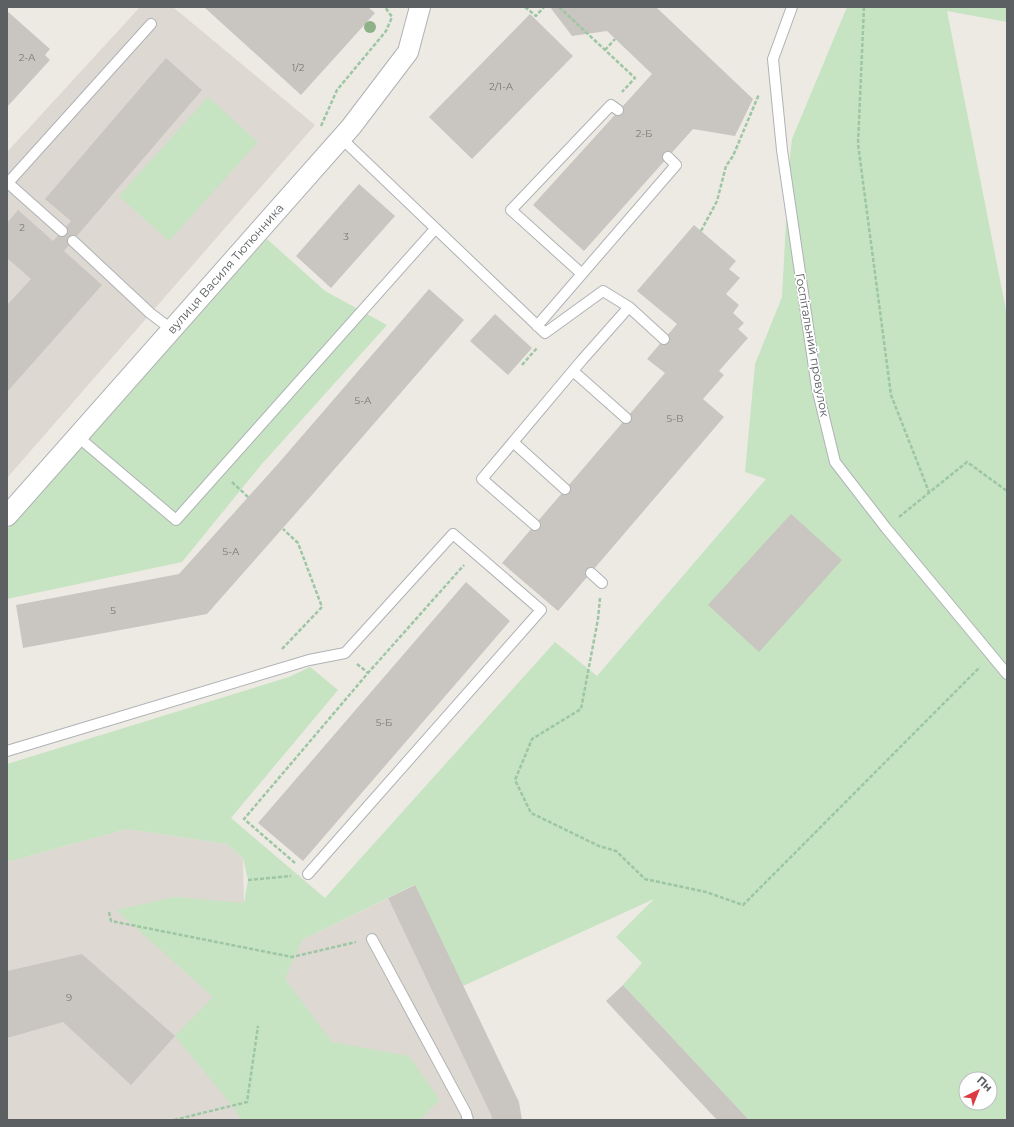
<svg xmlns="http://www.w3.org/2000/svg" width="1014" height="1127" font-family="Montserrat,sans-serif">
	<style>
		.education { fill: #ddd9d2 }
		.green { fill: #c6e3c2; fill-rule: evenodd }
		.building { fill: #c9c5c0 }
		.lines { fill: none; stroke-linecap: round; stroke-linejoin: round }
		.lane-casing { stroke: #afb2b5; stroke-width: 12 }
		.street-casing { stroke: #afb2b5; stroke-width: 22 }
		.path { stroke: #9dc6a4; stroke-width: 2.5; stroke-dasharray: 4 2; stroke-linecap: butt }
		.lane { stroke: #fff; stroke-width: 10 }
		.street { stroke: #fff; stroke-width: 20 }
		.tree { fill: #8eb188 }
		.labels { text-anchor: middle; stroke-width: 3.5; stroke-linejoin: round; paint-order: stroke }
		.number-label { font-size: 10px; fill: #77797a }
		.street-label { font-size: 12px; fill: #5c6063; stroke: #fff }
	</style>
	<rect width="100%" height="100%" fill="#edeae4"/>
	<path class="education" d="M140 7H173L315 125 7 478V152Z
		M127 829 227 844 243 858 244 903 302 940 388 898 491 1115 492 1120H7V862Z"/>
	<path class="green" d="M847 7H1007V22L947 11 1007 315V1120H749L623 985 642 963 616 937 654 899 463 986 414 885 302 940 285 979 332 1042 409 1056 440 1100 419 1120H241L235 1109 175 1036 213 997 116 910 174 897 244 903 248 880 243 858 227 844 127 829 7 862V764L289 677 310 667 338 690 231 818 325 898 555 642 597 676 766 479 745 472 755 364 782 297 789 165 792 139ZM966 1079H990V1103H966Z
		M208 97 258 142 169 241 119 196Z
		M267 239 325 291 387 325 261 465 182 562 7 599V530L26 503Z"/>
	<path class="building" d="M204 7H368L375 13 301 95Z
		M550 7H656L753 99 735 136 693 129 584 251 533 205 652 74 607 31 572 36Z
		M7 11 50 49 45 55 50 60 7 107Z
		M530 14 573 56 472 159 429 117Z
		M166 58 202 90 64 251 102 285 7 392V305L31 279 7 258V223L18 210 53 241 71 221 45 199Z
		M359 184 395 216 331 288 296 256Z
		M694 225 736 261 729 269 740 278 726 294 739 305 733 313 744 323 738 329 748 338 719 371 724 375 703 399 724 417 558 611 502 563 665 373 647 359 677 324 637 291Z
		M429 289 464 320 312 495 207 614 23 648 16 605 179 574 277 465Z
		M495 314 532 348 508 375 470 341Z
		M791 514 842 560 759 652 708 605Z
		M466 582 510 621 303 861 258 823Z
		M415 885 519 1102 522 1120H492L491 1115 388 898Z
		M82 954 175 1036 131 1085 63 1022 7 1038V971Z
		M623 985 749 1120H717L606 1001Z"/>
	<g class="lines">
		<defs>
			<path id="lane" d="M792 7 773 59 782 150 817 388 835 462 886 528 1007 674
				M341 138 545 333 603 291 629 307 582 360 482 479 535 525
				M8 183 62 231
				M7 184 151 24
				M73 241 150 313 171 329
				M582 274 511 210 611 105 618 110
				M629 307 664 339
				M537 326 676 165 668 157
				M573 371 626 418
				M77 436 176 520 435 229
				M513 442 565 489
				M591 573 602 583
				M7 751 309 660 345 653 453 534 541 610 308 874
				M372 939 466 1113 468 1120"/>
			<g id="street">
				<path id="s1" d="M7 516 351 127 408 52 420 7"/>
			</g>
		</defs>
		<use href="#lane" class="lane-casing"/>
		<use href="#street" class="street-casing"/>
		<path class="path" d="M525 7 536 16 544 7
			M559 7 635 78 622 92
			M864 7 858 144 891 395 929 492
			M605 50 615 39
			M321 126 337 90 386 31 392 17 385 7
			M701 231 717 201 726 166 733 156 759 94
			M522 365 537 348
			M232 482 248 497
			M899 517 967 462 1007 491
			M600 598 598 619 581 709 532 739 515 780 531 813 599 846 616 851 645 879 706 892 743 905 980 667
			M282 649 322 607 298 543 283 529
			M357 664 368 673
			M295 863 244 819 368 673 464 565
			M248 880 291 876
			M109 912 111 921 292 957 356 942
			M174 1120 247 1102 258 1026"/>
		<use href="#lane" class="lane"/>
		<use href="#street" class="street"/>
	</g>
	<circle class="tree" cx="370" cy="27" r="6"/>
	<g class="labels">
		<g class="number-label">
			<text x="27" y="61">2-А</text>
			<text x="298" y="71">1/2</text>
			<text x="501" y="90">2/1-А</text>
			<text x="644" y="137">2-Б</text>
			<text x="22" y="231">2</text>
			<text x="346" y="240">3</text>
			<text x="363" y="404">5-А</text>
			<text x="675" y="422">5-В</text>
			<text x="231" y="555">5-А</text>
			<text x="113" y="614">5</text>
			<text x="384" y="726">5-Б</text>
			<text x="69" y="1001">9</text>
		</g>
		<g class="street-label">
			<text dy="4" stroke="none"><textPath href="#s1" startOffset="330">вулиця Василя Тютюнника</textPath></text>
			<text transform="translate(812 345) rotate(80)" y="4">Госпітальний провулок</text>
		</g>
	</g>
	<rect width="1014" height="1127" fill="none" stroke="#5c6063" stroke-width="16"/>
	<g transform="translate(978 1091) rotate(43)"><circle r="19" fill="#ffffff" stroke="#bebfc1"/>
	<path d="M0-3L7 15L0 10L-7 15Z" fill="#dc3b41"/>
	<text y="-6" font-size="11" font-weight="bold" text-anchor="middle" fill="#5c6063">Пн</text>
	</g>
</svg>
